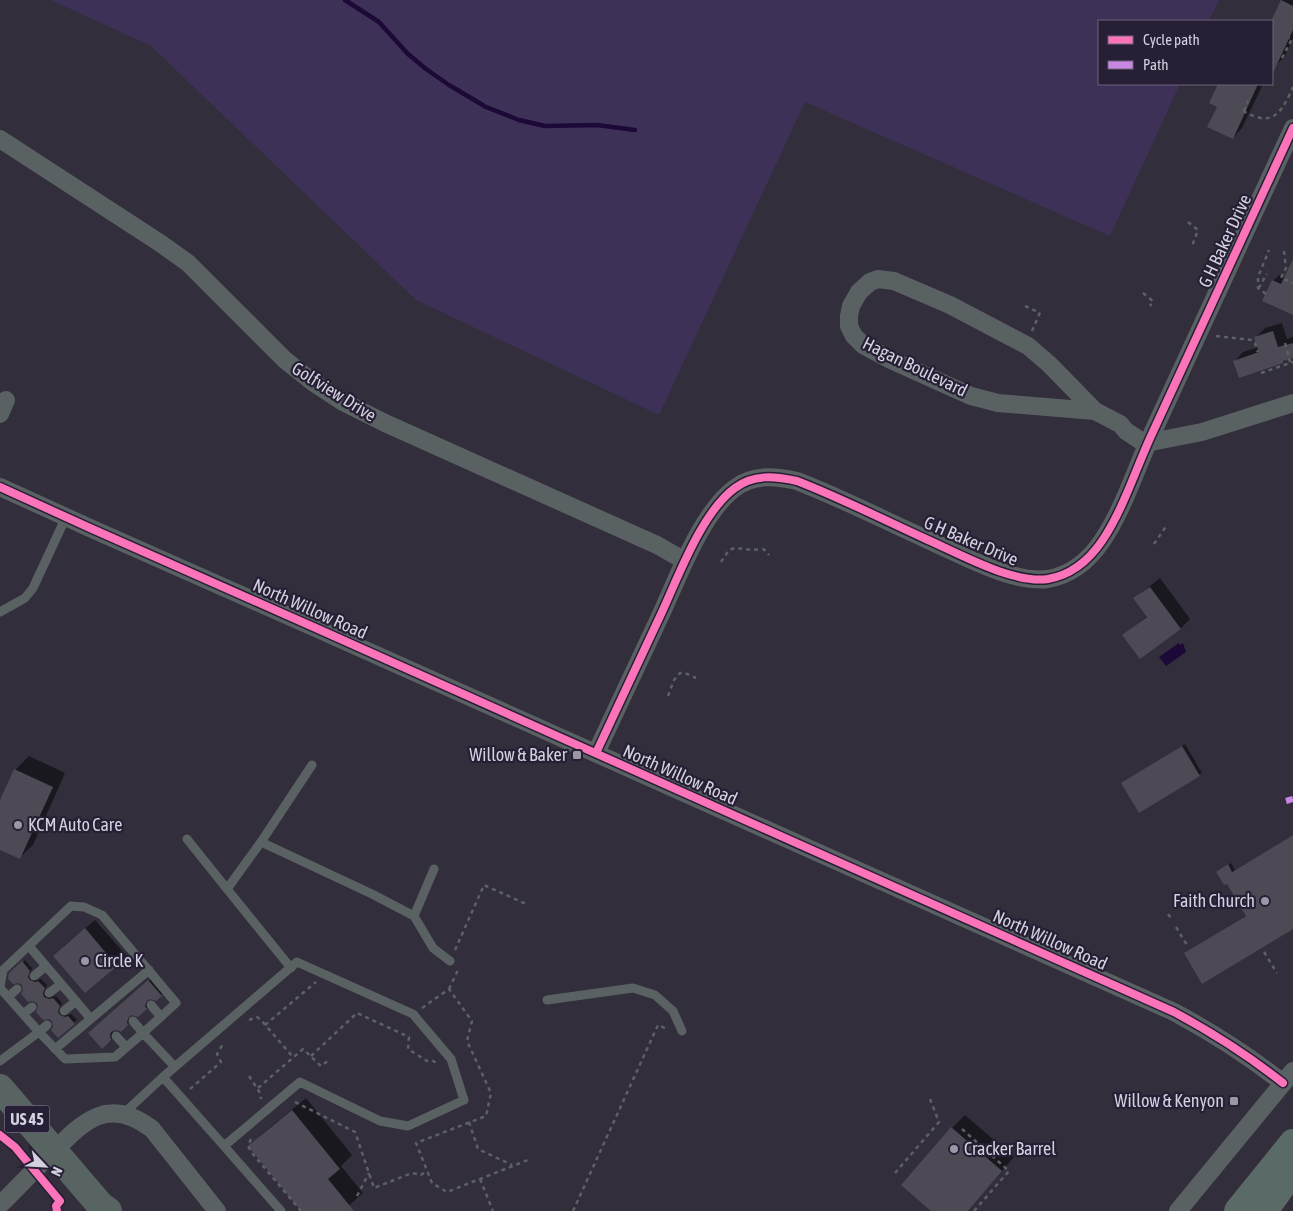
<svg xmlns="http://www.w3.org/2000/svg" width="1293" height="1211" font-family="'Asap Condensed',sans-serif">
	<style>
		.green { fill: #3e3157 }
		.water { fill: #1d0937 }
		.shadow { fill: #0007 }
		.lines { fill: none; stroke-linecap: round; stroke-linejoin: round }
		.stream { stroke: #1d0937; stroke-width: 4.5 }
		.building { fill: #4d4a55 }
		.path { stroke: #5d6164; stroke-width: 2.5; stroke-dasharray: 4 4; stroke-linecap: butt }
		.lane { stroke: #5a6162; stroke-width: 9 }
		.street { stroke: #5a6162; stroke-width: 18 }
		.primary { stroke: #576461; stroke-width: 28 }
		.highway { stroke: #5a6a66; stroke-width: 28 }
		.quiet { stroke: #c787e3; stroke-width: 6; stroke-dasharray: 12 6; stroke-linecap: butt }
		.cycleway-casing { stroke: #261f35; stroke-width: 11 }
		.cycleway { stroke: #fb73b8; stroke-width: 8 }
		.poi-dot { fill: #9b97a6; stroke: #261f35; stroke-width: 2 }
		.labels { text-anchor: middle; stroke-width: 4.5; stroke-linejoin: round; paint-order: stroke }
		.shield { fill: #261f35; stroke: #a09bac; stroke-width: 1 }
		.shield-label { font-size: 16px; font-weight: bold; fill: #d4d0df }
		.street-label { font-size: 18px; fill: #d4d0df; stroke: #261f35 }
		.poi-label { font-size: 18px; fill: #d4d0df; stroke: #261f35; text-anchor: end }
	</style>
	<rect width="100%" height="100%" fill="#322e3b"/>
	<path class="green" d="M51 0H1219L1209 21H1099V84H1180L1110 236 805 102 659 415 416 300 151 46Z"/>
	<path class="water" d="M1179 643 1180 645 1183 643 1186 652 1166 666 1159 657Z"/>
	<path class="shadow" d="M1282 0H1293V38L1285 56 1276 65 1272 63V22Z
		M1220 84H1263L1242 128 1233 138 1219 106 1211 102Z
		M1293 262V314L1273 281 1279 275 1286 278Z
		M1282 323 1287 339 1293 337V357L1286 359 1283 362 1235 361 1243 352 1259 347 1256 337 1265 328Z
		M1160 578 1190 619 1180 629 1124 635 1148 615 1135 598Z
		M1185 744 1202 773 1140 812 1123 783Z
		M29 756 65 773 33 845 19 858 0 849V803L16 769Z
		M1293 835V928L1188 951 1247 915 1227 882 1217 872 1231 863 1235 870Z
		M95 920 126 955 85 991 64 946Z
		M25 960 32 968 30 973 32 978 38 980 41 979 47 985 45 990 47 994 53 997 56 996 62 1003 60 1008 62 1013 68 1015 71 1014 77 1020 58 1036 53 1021 40 1007 38 1002 24 991 23 984 10 974Z
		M152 978 164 992 156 1000 148 998 147 1002 149 1006 138 1016 130 1014 129 1018 131 1021 121 1030 118 1029 112 1031 114 1036 102 1047 92 1030Z
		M306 1098 352 1155 341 1166 363 1193 343 1211H303L250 1146 263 1133Z
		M965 1115 1014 1157 968 1211H933L952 1128Z"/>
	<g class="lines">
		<path class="stream" d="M345 0 379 22 408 54 426 69 449 85 486 107 519 120 545 126 597 125 635 130"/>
	</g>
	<path class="building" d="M1281 0 1293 6V30L1272 75V19Z
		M1218 84H1258L1233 139 1207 127 1217 107 1209 103Z
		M1293 259V315L1262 301 1272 280 1281 284Z
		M1273 331 1278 347 1293 343V358L1283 361V363L1239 378 1233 361 1259 352 1254 337Z
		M1150 587 1181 629 1140 659 1122 635 1147 617 1133 598Z
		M1182 746 1200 776 1139 813 1121 783Z
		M14 769 53 787 20 859 0 850V800Z
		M1293 835V929L1202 984 1184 953 1246 916 1227 884 1224 885 1216 872 1228 864 1232 872Z
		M85 928 117 966 85 993 53 956Z
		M22 961 30 971 28 977 30 980 35 982 38 981 45 988 43 993 44 997 49 999 53 998 60 1006 58 1012 60 1015 65 1017 68 1016 75 1024 58 1038 51 1030 53 1027 52 1021 49 1019 43 1020 36 1012 38 1007 37 1003 32 1001 28 1002 21 994 23 990 22 985 18 983 13 984 8 979 9 973Z
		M148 980 162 996 156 1001 150 999 147 1001 145 1006 147 1009 138 1017 132 1015 129 1017 127 1022 128 1025 121 1032 117 1030 112 1031 110 1035 111 1040 102 1049 88 1033Z
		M292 1110 340 1169 328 1179 354 1211H301L248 1146Z
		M951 1127 1002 1171 968 1211H931L901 1185Z"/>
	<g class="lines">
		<path class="path" d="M1282 58 1292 39 1289 38
			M1243 111C1247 113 1252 116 1257 117 1278 124 1286 102 1293 87
			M1244 111 1248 101
			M1188 222 1198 230 1192 246
			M1284 251 1286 268 1281 278 1293 283
			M1258 288C1264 283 1263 277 1267 274
			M1143 293 1153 301 1150 306
			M1266 294 1258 288V277L1269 250
			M1025 306 1040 313
			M1032 331 1041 310
			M1216 336 1252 340 1255 343 1258 352
			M1285 343 1290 362
			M1261 373 1293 362
			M1154 544 1167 525
			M721 562 729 550 735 548 752 550 763 549 766 551 769 555
			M668 696 674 680 680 673H685L696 678
			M1168 914 1171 918
			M1176 927 1187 945
			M455 950 484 885 526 904
			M1264 952 1277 973
			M449 989 458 970
			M422 1008 449 989 472 1021 467 1041 491 1093 486 1116 416 1143 432 1183 447 1192 528 1160
			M249 1020 257 1017 261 1020 293 1057
			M265 1025 316 982
			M311 1056 357 1013 409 1037 408 1049 427 1061 431 1060 439 1064
			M249 1076 260 1093 261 1099
			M258 1088 303 1049 321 1066 329 1060
			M190 1089 221 1062 217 1054 223 1044
			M295 1102 355 1132 374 1188 412 1173 421 1175 427 1170
			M469 1122 478 1149 512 1165
			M962 1129 1009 1171 974 1211
			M251 1139 248 1146 252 1153 301 1211
			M895 1173 939 1122 930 1099
			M480 1179 493 1211
			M357 1196 369 1173
			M573 1211 658 1025 667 1029"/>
		<path class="lane" d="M0 612 25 598 33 588 66 517
			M187 839 227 889
			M261 842 312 765
			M414 916 434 869
			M29 946 91 1019
			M291 968 227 889 261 842 372 894 414 916 433 948 450 961
			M34 976 46 966
			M0 987 3 970 71 906 84 907 102 915 176 1003 143 1033 133 1021
			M0 988 39 1032 0 1061
			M49 993 61 984
			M8 997 17 989
			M547 1000 633 988 655 995 673 1011 682 1031
			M151 1005 161 1017
			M64 1011 76 1001
			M23 1014 32 1007
			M47 1025 39 1032 65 1059 115 1057 143 1033 175 1067
			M116 1036 126 1047
			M55 1049 149 970
			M123 1114 163 1077 297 962 413 1014 451 1059 464 1100 408 1126 380 1121 300 1082 224 1146 163 1077
			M224 1146 281 1211"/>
		<path class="street" d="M0 139 160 243 188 263 285 360 314 383 343 402 385 423 657 545 685 561
			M1095 411 1049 364 1028 346 950 305 894 281 878 279 870 282 859 292 851 306 849 316V326L854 336 863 345 891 360 971 396 998 403 1095 411 1120 424 1126 431 1147 445 1151 442 1202 432 1293 403
			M0 414 6 400
			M0 487 90 528 318 629 1174 1012C1213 1033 1249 1056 1283 1083
			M596 753C618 706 640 659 662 612 679 575 702 512 735 488 753 474 775 476 797 481 841 498 884 520 928 540 960 554 1013 584 1048 579 1071 575 1089 560 1102 541 1123 510 1135 471 1151 436 1199 334 1246 231 1293 128
			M2 1203C18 1187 34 1170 51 1154 83 1122 107 1095 152 1129L217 1211
			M1178 1211 1293 1071"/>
		<path class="primary" d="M0 1088 101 1206 108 1211"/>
		<path class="highway" d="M1238 1211 1293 1143
			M1264 1211 1293 1170"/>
		<path class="quiet" d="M1286 801 1293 799"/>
		<defs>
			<path id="cycleway" d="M0 487 90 528 318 629 1174 1012C1213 1033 1249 1056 1283 1083
				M596 753C618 706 640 659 662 612 679 575 702 512 735 488 753 474 775 476 797 481 841 498 884 520 928 540 960 554 1013 584 1048 579 1071 575 1089 560 1102 541 1123 510 1135 471 1151 436 1199 334 1246 231 1293 128
				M0 1135 15 1147 60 1201 56 1206 57 1211"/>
		</defs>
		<use href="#cycleway" class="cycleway-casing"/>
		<use href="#cycleway" class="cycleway"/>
	</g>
	<g class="poi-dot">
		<rect x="572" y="750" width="10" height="10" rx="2.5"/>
		<circle cx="18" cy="825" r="5"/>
		<circle cx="1265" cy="901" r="5"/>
		<circle cx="85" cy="961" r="5"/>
		<rect x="1229" y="1096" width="10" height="10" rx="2.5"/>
		<circle cx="954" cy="1149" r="5"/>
	</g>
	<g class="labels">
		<rect class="shield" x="4.5" y="1105.5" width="45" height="27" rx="4"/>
		<g class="shield-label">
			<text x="27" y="1125">US 45</text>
		</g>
		<g class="street-label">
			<text transform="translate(1225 241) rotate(-65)" y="6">G H Baker Drive</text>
			<text transform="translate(915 367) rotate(26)" y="6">Hagan Boulevard</text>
			<text transform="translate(334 392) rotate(32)" y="6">Golfview Drive</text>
			<text transform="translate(971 541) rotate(23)" y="6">G H Baker Drive</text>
			<text transform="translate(310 609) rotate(24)" y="6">North Willow Road</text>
			<text transform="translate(680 775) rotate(24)" y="6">North Willow Road</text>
			<text transform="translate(1050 940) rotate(24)" y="6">North Willow Road</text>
		</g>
		<g class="poi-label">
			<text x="567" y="761">Willow &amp; Baker</text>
			<text x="28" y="831" text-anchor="start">KCM Auto Care</text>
			<text x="1255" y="907">Faith Church</text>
			<text x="95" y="967" text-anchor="start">Circle K</text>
			<text x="1224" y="1107">Willow &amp; Kenyon</text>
			<text x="964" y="1155" text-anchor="start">Cracker Barrel</text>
		</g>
	</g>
	<rect x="1098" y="20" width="175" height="65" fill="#261f35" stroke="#6c6679"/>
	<rect x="1108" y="36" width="25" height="8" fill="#fb73b8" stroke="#6c6679"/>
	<text x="1143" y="45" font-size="15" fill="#d4d0df">Cycle path</text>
	<rect x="1108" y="61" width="25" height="8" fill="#c787e3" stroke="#6c6679"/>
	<text x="1143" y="70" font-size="15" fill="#d4d0df">Path</text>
	<g transform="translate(45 1166) rotate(115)" stroke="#261f35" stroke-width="4" paint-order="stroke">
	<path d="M0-4L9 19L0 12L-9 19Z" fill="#d4d0df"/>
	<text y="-8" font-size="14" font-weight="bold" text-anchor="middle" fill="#d4d0df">N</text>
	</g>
</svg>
